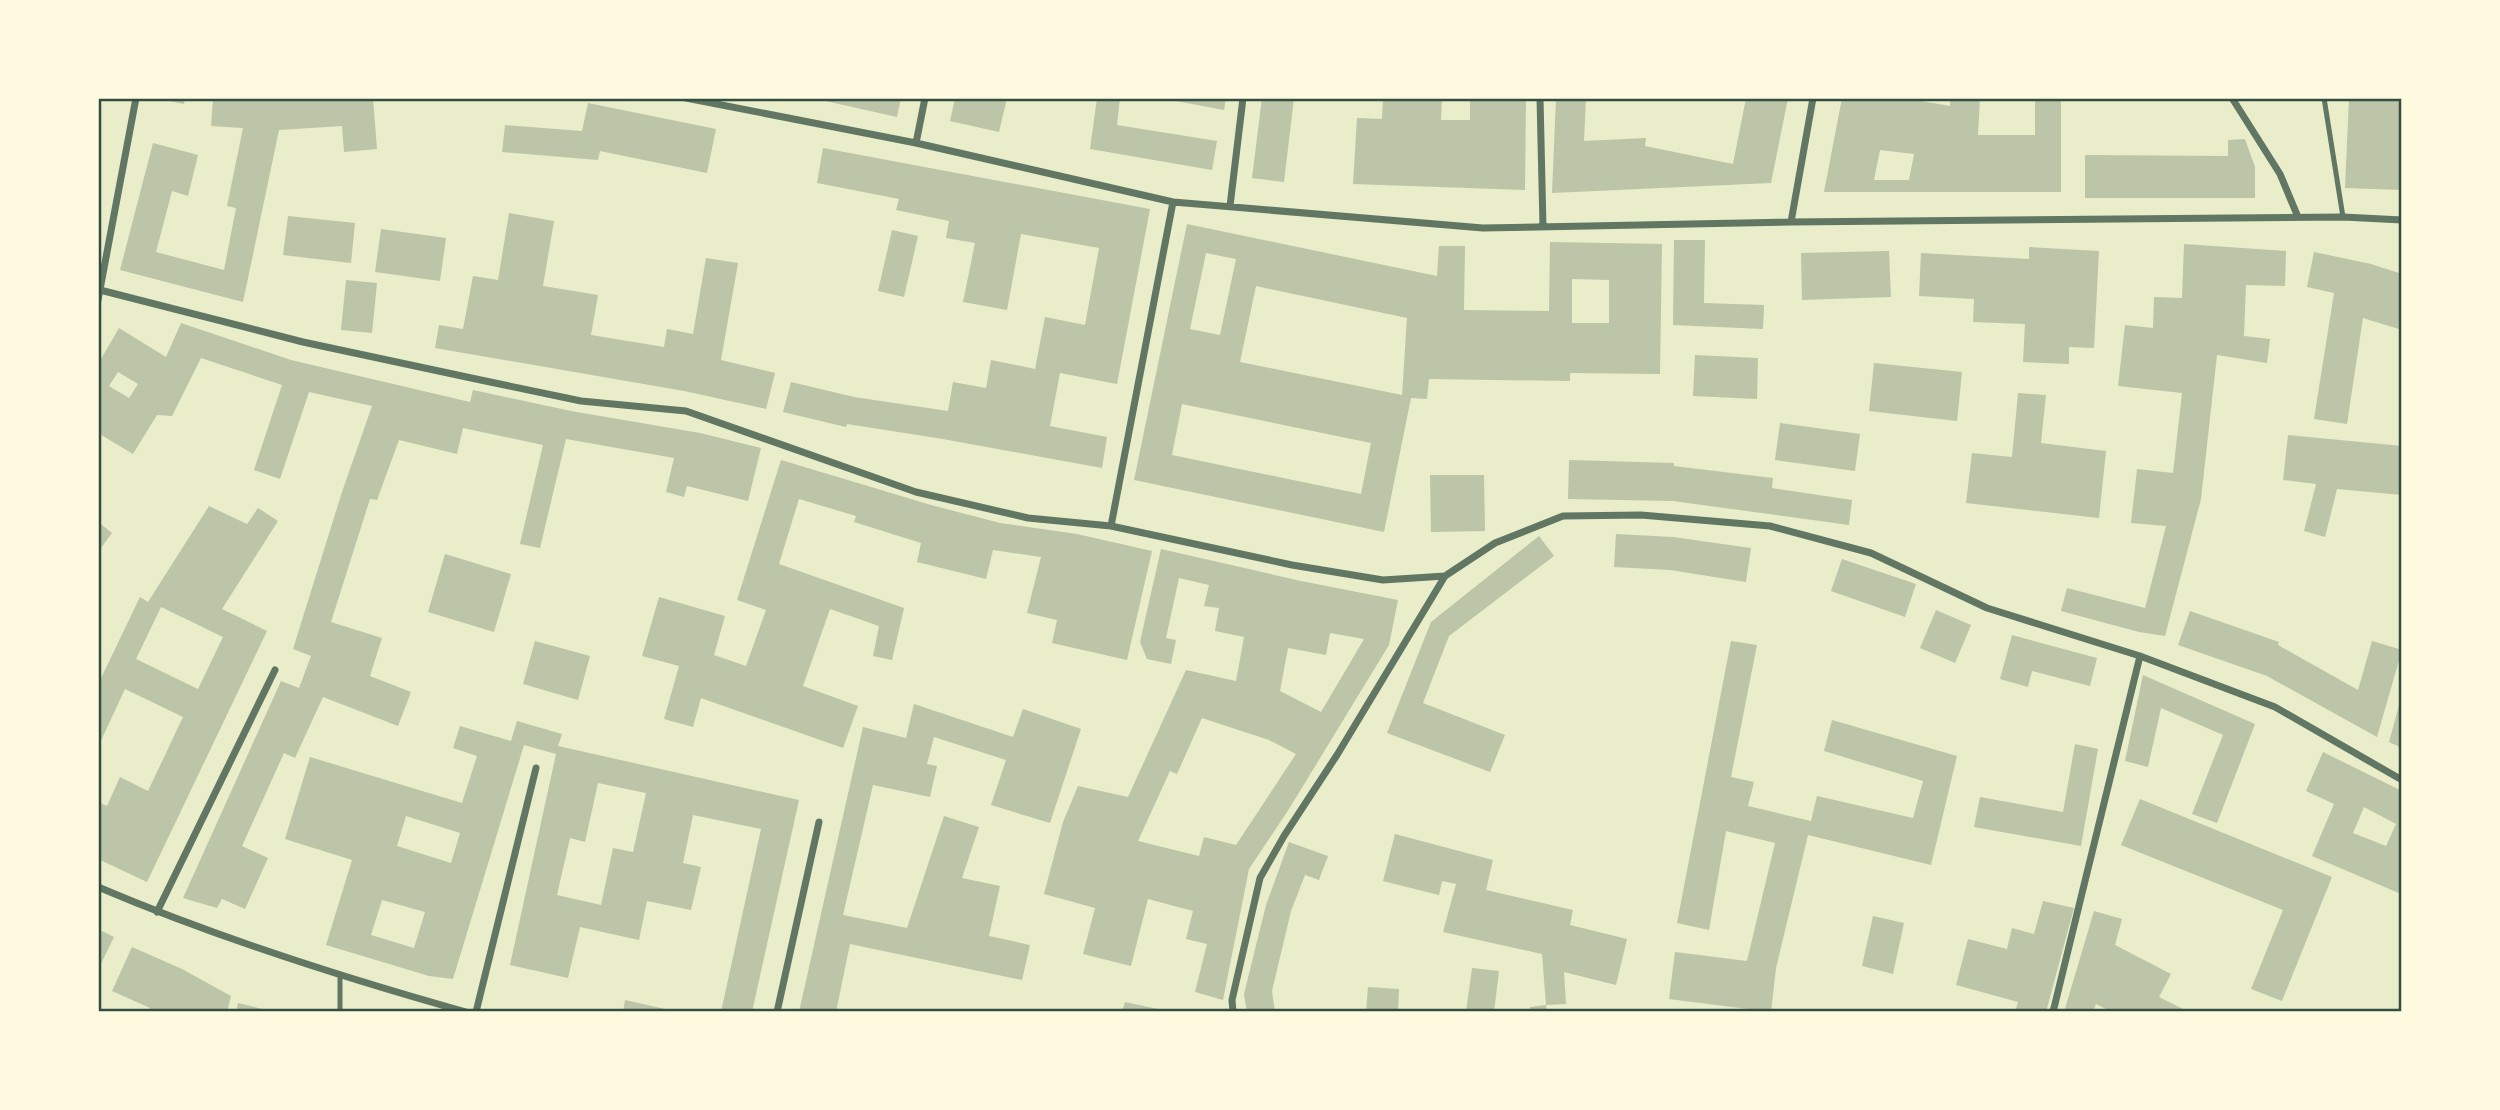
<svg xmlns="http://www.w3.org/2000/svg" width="2500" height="1110" font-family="Manrope,sans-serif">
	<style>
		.building { fill: #bcc5a7; fill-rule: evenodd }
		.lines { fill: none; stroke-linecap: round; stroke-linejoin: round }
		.service { stroke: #617663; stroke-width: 5 }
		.minor { stroke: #617663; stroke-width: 7 }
		.neatline { fill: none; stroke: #344e41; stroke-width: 2.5 }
	</style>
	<rect width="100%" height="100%" fill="#e9edc9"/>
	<path class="building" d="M155 98H185L184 104Z
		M213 98H373L377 149 344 152 342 126 279 130 243 302 120 270 153 143 198 155 188 196 172 191 156 252 224 270 236 208 227 206 243 128 211 126Z
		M812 98H901L897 117Z
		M955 98H1007L999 132 950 121Z
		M1097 98H1120L1117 125 1217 141 1212 170 1090 149Z
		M1160 98H1226L1224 110Z
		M1262 98H1294L1284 182 1252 178Z
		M1383 98H1442L1441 120H1470V98H1526L1525 190 1353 184 1357 118 1382 119Z
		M1556 98H1586L1584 141 1646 138 1645 146 1733 164 1746 98H1788L1771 183 1552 193Z
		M1842 98H1904L1950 106V98H1980L1978 135H2035V98H2061V192H1824ZM1880 150 1914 154 1909 180H1874Z
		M2349 98H2402V190L2345 188Z
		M588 103 716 129 707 173 600 151 598 160 502 152 505 125 582 131Z
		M2245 139 2255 167V198H2085V155L2228 156V140Z
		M823 148 1150 209 1117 384 1060 373 1050 426 1107 437 1102 468 943 439 847 424 846 427 783 412 791 382 854 397 948 411 953 382 986 388 991 360 1035 369 1045 317 1085 325 1099 248 1021 234 1007 310 963 302 975 243 946 238 949 221 896 210 899 199 817 183Z
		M509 213 554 221 543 286 598 295 591 335 664 347 667 329 693 334 706 258 738 263 721 360 775 373 766 409 684 391 435 348 439 325 463 329 473 276 498 280Z
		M288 216 355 223 351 263 283 255Z
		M1187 224 1437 276 1439 246H1465L1464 310 1549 311 1550 242 1662 244 1660 374 1570 373V381L1429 379 1427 399 1411 398 1384 532 1134 480ZM1206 253 1236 259 1220 335 1190 329ZM1572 279 1609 280V323H1572ZM1256 286 1407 318 1402 395 1240 362ZM1182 404 1371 443 1361 494 1172 455Z
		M381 229 446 238 440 281 375 272Z
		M892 230 918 236 904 297 878 291Z
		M1674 240H1705L1704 303 1764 305 1763 329 1673 325Z
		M2184 244 2286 251 2285 286 2246 285 2244 336 2270 339 2267 363 2217 355 2201 499 2165 636 2139 632 2061 611 2067 588 2145 608 2166 526 2131 523 2137 469 2173 473 2182 393 2118 386 2125 325 2153 328 2154 297 2182 298Z
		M2029 247 2099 251 2094 348 2069 347V364L2023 362 2025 324 1973 322 1974 299 1919 296 1921 253 2029 259Z
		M1889 251 1891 297 1802 300 1801 253Z
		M2314 252 2371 264 2402 274V330L2363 318 2347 424 2314 419 2334 293 2307 287Z
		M346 280 377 283 372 333 341 330Z
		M181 323 291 360 470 402 473 390 571 411 700 433 761 448 748 501 687 486 684 497 666 492 674 458 566 439 540 548 520 544 543 445 463 428 457 454 399 440 377 500 370 499 331 622 382 638 370 676 411 692 398 726 323 697 295 758 284 753 242 846 268 858 245 909 222 899 217 908 183 898 281 681 299 688 311 656 293 649 342 492 372 406 309 392 280 479 254 470 282 385 201 358 172 416 157 415 133 454 98 433V385L101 381 98 379V364L119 328 166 357ZM118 372 138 384 129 398 109 386Z
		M1695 355 1758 358 1757 399 1693 396Z
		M1874 363 1962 372 1957 421 1869 411Z
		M2018 393 2046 395 2041 443 2106 451 2099 518 1966 503 1972 453 2012 457Z
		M1780 423 1860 434 1855 471 1775 460Z
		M2288 435 2402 446V495L2337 489 2325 537 2304 531 2316 484 2283 480Z
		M781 460 931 505 1000 523 1077 534 1152 551 1127 660 1052 643 1057 620 1027 613 1041 557 993 550 986 579 917 562 921 543 854 522 856 516 799 499 779 564 904 608 892 660 873 656 879 626 830 609 803 686 858 706 843 748 701 698 693 727 664 719 679 666 642 656 659 597 725 616 714 655 746 666 766 610 737 600Z
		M1569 460 1674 463V466L1773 478 1772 488 1852 500 1849 525 1673 501 1568 499Z
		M1430 475H1484L1485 531 1431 532Z
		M209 506 247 524 258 508 278 521 222 609 267 631 147 882 98 859V802L107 806 120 777 148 791 183 717 125 689 98 747V677L101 678 140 597 148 602ZM161 607 223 637 198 689 136 659Z
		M98 522 112 533 98 552Z
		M1616 534 1673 537 1751 548 1746 582 1670 570 1614 567Z
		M1539 536 1554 556 1449 636 1423 703 1505 735 1490 772 1387 733 1431 622Z
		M1161 549 1301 581 1398 600 1389 645 1289 809 1249 869 1223 1000 1195 992 1207 944 1186 939 1193 911 1148 899 1131 966 1083 954 1095 908 1044 894 1063 822 1078 786 1128 797 1186 670 1236 681 1244 637 1215 631 1219 608 1204 606 1209 585 1179 578 1166 638 1176 640 1171 664 1147 659 1140 642ZM1330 633 1364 639 1321 712 1280 691 1288 648 1326 655ZM1202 718 1269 740 1296 754 1236 845 1204 837 1199 856 1138 841 1170 771 1177 774Z
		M445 554 511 574 494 632 428 612Z
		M1842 559 1916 584 1905 617 1831 591Z
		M1936 610 1971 625 1955 663 1920 648Z
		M2190 611 2279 642 2278 645 2358 690 2372 641 2402 650 2377 737 2267 676 2178 645Z
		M2012 635 2097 658 2090 686 2032 671 2028 687 2000 679Z
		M535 641 590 656 578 700 523 684Z
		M1731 641 1757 645 1731 777 1754 782 1748 806 1811 821 1817 796 1913 818 1923 781 1824 751 1832 720 1957 756 1931 865 1808 835 1776 968 1771 1012 1669 999 1675 952 1747 961 1775 843 1726 831 1709 930 1677 923Z
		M2143 675 2255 724 2217 823 2192 814 2223 735 2161 708 2148 767 2125 761Z
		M2401 698H2402V748L2389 742Z
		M914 704 1013 737 1023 709 1081 729 1050 823 991 805 1006 760 934 737 927 764 937 766 930 797 873 785 843 915 907 928 944 816 979 827 962 878 1000 886 989 936 1030 945 1022 980 850 944 836 1012H799L863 727 906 738Z
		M517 721 562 734 558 746 799 800 752 1012H721L761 829 693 815 683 863 701 867 691 910 647 901 639 940 580 927 568 978 510 965 556 754 524 745 453 979 429 976 326 945 352 860 285 839 310 757 462 803 477 756 453 748 460 726 511 741ZM598 783 646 793 633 852 613 848 601 905 557 895 570 838 585 842ZM406 816 460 833 451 863 397 846ZM382 900 425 912 414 948 371 935Z
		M2075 744 2098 749 2081 846 1974 827 1980 797 2063 812Z
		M2323 752 2402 791 2401 894 2312 856 2334 804 2306 791ZM2364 807 2396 824 2386 846 2353 833Z
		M2140 799 2332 877 2282 1001 2251 989 2283 910 2121 845Z
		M1395 834 1493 860 1486 890 1573 910 1570 925 1627 939 1616 985 1564 972 1566 1004 1546 1005 1542 954 1443 932 1456 884 1442 881 1439 895 1383 881Z
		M1289 842 1328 856 1319 880 1305 875 1291 911 1272 991 1275 1012H1247L1244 994 1266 905Z
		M2043 901 2074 908 2046 1012H2015L2018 1002 1956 985 1968 939 2007 949 2012 928 2034 934Z
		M2094 911 2122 919 2115 945 2171 974 2159 997 2189 1012H2112L2096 1004 2093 1012H2064Z
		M1873 916 1904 923 1893 974 1862 966Z
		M98 929 114 937 98 970Z
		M132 947 182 969 231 996 227 1012H149L150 1008 112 991Z
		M1472 968 1499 971 1494 1012H1466Z
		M1368 987 1399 989 1398 1012H1366Z
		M625 1000 674 1011V1012H623Z
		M1125 1002 1167 1011V1012H1122Z
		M238 1003 271 1011V1012H236Z
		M1546 1005 1547 1012H1530V1007Z"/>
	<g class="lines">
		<path class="service" d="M2324 98 2343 217
			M340 1012V976"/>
		<path class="minor" d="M686 98 916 143
			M925 98 916 143 1173 202 1111 526
			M1540 98 1543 227
			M2232 98 2280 174 2298 217
			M1173 202 1483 228 1791 222 1813 98
			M1230 206 1243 98
			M1791 222 2343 217 2402 220
			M100 290 303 342 476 379 581 401 686 411 916 492 1028 518 1111 526 1292 565 1383 580 1445 576 1495 543 1563 516 1641 515 1770 526 1871 553 1987 608 2140 656 2275 707 2402 780
			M98 300 136 98
			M98 887C218 938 341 977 466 1012
			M157 912 275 670
			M476 1012 536 768
			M777 1012 819 822
			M1233 1012 1232 1000 1260 878 1284 836 1337 755 1445 576
			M2053 1012 2140 656"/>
	</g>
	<rect width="2500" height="1110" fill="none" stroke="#fefae0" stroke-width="200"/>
	<rect x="100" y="100" width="2300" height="910" class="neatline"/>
</svg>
